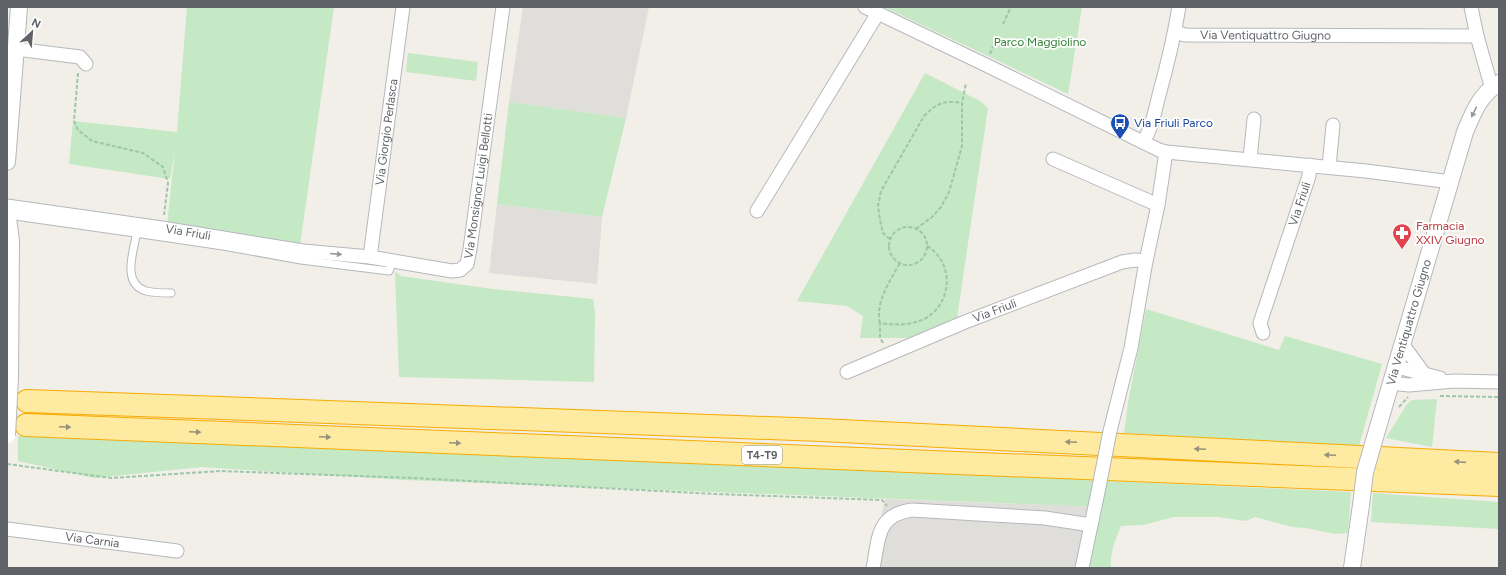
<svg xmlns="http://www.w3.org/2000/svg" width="1506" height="575" font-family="Figtree,sans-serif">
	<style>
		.industrial { fill: #e0deda }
		.green { fill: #c5e8c5 }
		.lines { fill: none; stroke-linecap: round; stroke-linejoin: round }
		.service-casing { stroke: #b5b8bc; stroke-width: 9 }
		.minor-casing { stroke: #b5b8bc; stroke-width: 15 }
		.tertiary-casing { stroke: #b5b8bc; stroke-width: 18 }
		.trunk-casing { stroke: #f9ab00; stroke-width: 24 }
		.path { stroke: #9cc7a9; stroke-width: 2; stroke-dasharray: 4 2; stroke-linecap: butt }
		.service { stroke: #fff; stroke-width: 7 }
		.minor { stroke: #fff; stroke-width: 13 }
		.tertiary { stroke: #fff; stroke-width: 16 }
		.trunk { stroke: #feeaa1; stroke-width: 22 }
		.minor-bridge-casing { stroke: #b5b8bc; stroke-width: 15; stroke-linecap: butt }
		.tertiary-bridge-casing { stroke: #b5b8bc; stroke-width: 18; stroke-linecap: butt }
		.minor-bridge { stroke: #fff; stroke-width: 13 }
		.tertiary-bridge { stroke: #fff; stroke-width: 16 }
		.oneway { fill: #979a9d }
		.oneway2 { fill: #97927c }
		.labels { text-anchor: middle; stroke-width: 3.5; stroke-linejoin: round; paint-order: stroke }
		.shield { fill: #fff; stroke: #8f9295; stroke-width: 1 }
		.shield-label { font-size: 11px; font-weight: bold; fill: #5f6368 }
		.street-label { font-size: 12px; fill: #5f6368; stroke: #fff }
		.park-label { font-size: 12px; fill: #348238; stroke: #fff }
		.transit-label { font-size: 12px; fill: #164399; stroke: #fff; text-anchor: start }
		.health-label { font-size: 12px; fill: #be3a42; stroke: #fff; text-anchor: start }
	</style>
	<rect width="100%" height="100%" fill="#f1efe8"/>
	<path class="industrial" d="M523 7H649L626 118 509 102Z
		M497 204 602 217 597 284 489 273Z
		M885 499 1103 507 1086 568H870Z"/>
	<path class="green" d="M187 7H334L300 245 167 225 175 150 170 179 69 164 73 121 177 132Z
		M884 7H1082L1068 94Z
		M408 53 478 62 476 81 406 72Z
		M925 73 980 101 988 108 957 318 910 338H860L863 316 847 306 797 301Z
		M509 102 626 118 602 217 497 204Z
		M395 272 398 273 400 276 493 289 593 299 595 312 594 382 399 377Z
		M1146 309 1279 350 1285 336 1382 364 1359 446 1124 433 1128 403Z
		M1437 399 1432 447 1386 438 1407 404 1412 400Z
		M18 436 608 458 1351 492 1348 533 1335 534 1306 528 1293 527 1255 517 1246 521 1218 517H1174L1143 525 1121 526C1115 540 1110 553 1111 568H1086L1103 507 405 480 201 467 95 478 18 461Z
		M1373 493 1499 502V529L1371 522Z"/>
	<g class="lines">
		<defs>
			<path id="service" d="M8 215 135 233 136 236C133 253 122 284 146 291 154 293 163 293 171 293
				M135 233 223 246 301 260 389 271 393 261"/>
			<g id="minor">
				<path d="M865 7 986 65 1159 150 1166 152 1366 171 1451 182"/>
				<path d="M1471 7 1477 36 1490 82 1493 87"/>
				<path id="s1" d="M1175 32 1185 35 1477 36"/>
				<path d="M16 49 80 57 86 64"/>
				<path d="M1143 142C1152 128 1155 111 1159 95 1167 66 1174 37 1179 7"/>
				<path d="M1053 159 1158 205"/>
				<path d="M1250 159 1254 119"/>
				<path d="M1329 167 1333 125"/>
				<path id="s2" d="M7 206 162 228 303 251 370 257 452 271 460 270 467 264 470 249 503 7"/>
				<path d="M757 211 878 13"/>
				<path id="s3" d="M370 257 403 7"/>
				<path id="s4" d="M1263 333 1260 323 1309 176 1310 165"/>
				<path d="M1403 345 1425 375"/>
				<path d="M1397 367 1440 378"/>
				<path id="s5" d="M847 372 965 322 1122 262 1135 260 1146 261"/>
				<path d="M1391 383 1409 385 1454 381 1499 382"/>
				<path d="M1110 431 1131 348 1146 261 1158 205 1166 152"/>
				<path id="s6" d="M7 529 177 551"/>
				<path d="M873 568C879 539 876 515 912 510L1045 518 1091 525"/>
				<path d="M1082 568 1098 492"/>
			</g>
			<g id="tertiary">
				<path d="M7 162 19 7"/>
				<path d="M7 210 11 241 10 377"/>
				<path id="s7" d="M1378 427 1465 132C1473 113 1480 94 1499 83"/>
				<path d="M1352 568 1361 505"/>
			</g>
			<path id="trunk" d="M27 401 821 430 1499 464
				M26 425 1499 485"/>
		</defs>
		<use href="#service" class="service-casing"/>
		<use href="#minor" class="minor-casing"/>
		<use href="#tertiary" class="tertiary-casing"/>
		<use href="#trunk" class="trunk-casing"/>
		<path class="path" d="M1003 24 1011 7
			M990 54 993 46
			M78 73 74 121 78 130 92 141 143 153 163 167 168 183 164 215
			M889 246a19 19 0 1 1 38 0a19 19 0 1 1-38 0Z
			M916 229 932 217 941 207 949 192 962 146V103L966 83
			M890 239 883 233 880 220 878 206 881 191 924 116C937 103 944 100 962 103
			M880 323C875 302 890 281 900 263
			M883 343 880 338V323C896 325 911 326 926 318 953 302 954 262 927 246
			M1440 396 1499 397
			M1399 407 1408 397
			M7 464 111 478 221 471 413 478 715 494 882 500 887 506"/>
		<use href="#service" class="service"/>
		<use href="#minor" class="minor"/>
		<use href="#tertiary" class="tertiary"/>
		<use href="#trunk" class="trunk"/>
		<defs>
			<path id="minor-bridge" d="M1098 492 1110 431"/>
			<path id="tertiary-bridge" d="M7 435 10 377
				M1361 505 1365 472 1378 427"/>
		</defs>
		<use href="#minor-bridge" class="minor-bridge-casing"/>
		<use href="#tertiary-bridge" class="tertiary-bridge-casing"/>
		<use href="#minor-bridge" class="minor-bridge"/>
		<use href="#tertiary-bridge" class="tertiary-bridge"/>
	</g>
	<defs><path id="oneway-solid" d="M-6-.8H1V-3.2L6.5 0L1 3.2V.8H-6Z"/></defs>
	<g class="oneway">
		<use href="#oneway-solid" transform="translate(1474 112) rotate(116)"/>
		<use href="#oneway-solid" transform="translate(336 254) rotate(5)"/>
	</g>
	<g class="oneway2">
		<use href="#oneway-solid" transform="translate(65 427) rotate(2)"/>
		<use href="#oneway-solid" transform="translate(195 432) rotate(2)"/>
		<use href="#oneway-solid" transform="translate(325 437) rotate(2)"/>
		<use href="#oneway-solid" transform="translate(1071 442) rotate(-177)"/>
		<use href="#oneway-solid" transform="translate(455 443) rotate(2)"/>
		<use href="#oneway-solid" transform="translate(1200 449) rotate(-177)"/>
		<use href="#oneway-solid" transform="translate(1330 455) rotate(-177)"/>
		<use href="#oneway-solid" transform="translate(1460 462) rotate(-176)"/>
	</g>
	<defs>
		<symbol id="bus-pin" viewBox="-11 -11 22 30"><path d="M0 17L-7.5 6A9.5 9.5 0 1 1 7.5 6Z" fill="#1a4fb4" stroke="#fff"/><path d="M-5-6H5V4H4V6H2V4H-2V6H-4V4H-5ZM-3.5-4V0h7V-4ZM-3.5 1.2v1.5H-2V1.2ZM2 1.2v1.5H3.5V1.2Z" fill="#fff"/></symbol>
		<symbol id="pharmacy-pin" viewBox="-11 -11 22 30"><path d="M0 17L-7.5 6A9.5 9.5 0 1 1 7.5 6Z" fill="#e0444e" stroke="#fff"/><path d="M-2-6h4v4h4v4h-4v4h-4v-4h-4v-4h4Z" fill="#fff"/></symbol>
	</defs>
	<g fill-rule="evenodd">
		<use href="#bus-pin" x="1109" y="112" width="22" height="30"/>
		<use href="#pharmacy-pin" x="1391" y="222" width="22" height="30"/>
	</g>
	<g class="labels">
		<rect class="shield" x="742" y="446" width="40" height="18" rx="3"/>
		<g class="shield-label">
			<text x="762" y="459">T4-T9</text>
		</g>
		<g class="street-label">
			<text dy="4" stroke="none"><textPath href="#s1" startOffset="91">Via Ventiquattro Giugno</textPath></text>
			<text dy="4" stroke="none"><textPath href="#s3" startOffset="126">Via Giorgio Perlasca</textPath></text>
			<text dy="4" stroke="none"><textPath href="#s2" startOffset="546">Via Monsignor Luigi Bellotti</textPath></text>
			<text dy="4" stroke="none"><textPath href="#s4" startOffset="136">Via Friuli</textPath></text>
			<text dy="4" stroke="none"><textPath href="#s2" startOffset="183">Via Friuli</textPath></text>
			<text dy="4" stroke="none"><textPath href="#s5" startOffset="160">Via Friuli</textPath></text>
			<text dy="4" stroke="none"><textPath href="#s7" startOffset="109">Via Ventiquattro Giugno</textPath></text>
			<text dy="4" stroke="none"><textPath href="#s6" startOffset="86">Via Carnia</textPath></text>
		</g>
		<g class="park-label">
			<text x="1040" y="46">Parco Maggiolino</text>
		</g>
		<g class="transit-label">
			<text x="1134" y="127">Via Friuli Parco</text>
		</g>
		<g class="health-label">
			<text x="1416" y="230">Farmacia<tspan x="1416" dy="14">XXIV Giugno</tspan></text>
		</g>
	</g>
	<rect width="1506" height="575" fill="none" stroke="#5f6368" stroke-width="16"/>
	<g transform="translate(32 32) rotate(26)" stroke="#ffffff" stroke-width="3" paint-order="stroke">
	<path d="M0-3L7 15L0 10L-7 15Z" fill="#5f6368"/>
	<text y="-6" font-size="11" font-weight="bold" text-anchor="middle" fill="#5f6368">N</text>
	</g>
</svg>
